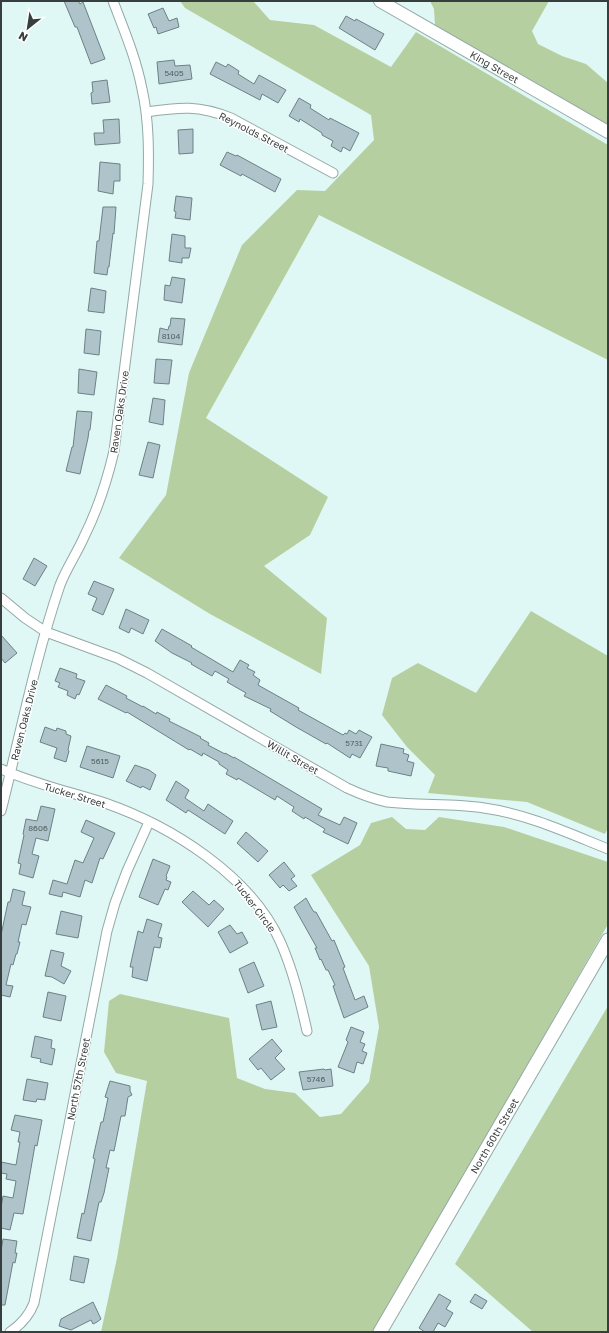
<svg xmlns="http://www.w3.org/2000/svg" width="609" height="1333" font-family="'Golos Text',sans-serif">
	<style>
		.green { fill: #b5cfa0 }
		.building { fill: #aec4ca; stroke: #6c8186 }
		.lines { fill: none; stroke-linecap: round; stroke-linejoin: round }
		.minor-casing { stroke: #93a9a6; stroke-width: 11 }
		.tertiary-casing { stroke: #93a9a6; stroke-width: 14 }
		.secondary-casing { stroke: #93a9a6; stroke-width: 15 }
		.minor { stroke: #fff; stroke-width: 9 }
		.tertiary { stroke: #fff; stroke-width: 12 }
		.secondary { stroke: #fff; stroke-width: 13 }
		.labels { text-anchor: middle; stroke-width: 3; stroke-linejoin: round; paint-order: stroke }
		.number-label { font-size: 8px; fill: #546061 }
		.street-label { font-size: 10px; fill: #363f3e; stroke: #fff }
	</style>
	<rect width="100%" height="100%" fill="#e0f8f5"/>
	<path class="green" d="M180 1H253L270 20 314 25 391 67 416 32 608 145V360L319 215 206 418 328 497 310 535 264 566 327 618 321 674 210 614 119 558 166 495 189 373 242 245 297 190 325 191 374 140 371 115 185 8Z
		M430 1H549L532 31 538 44 562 56 586 64 608 83V125L435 25 434 9Z
		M531 611 608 656V828L605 834 527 802 428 793 435 775 407 747 382 715 392 678 418 663 476 693Z
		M392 817 406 829 425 830 439 817 504 827 608 862V920L607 926 374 1332H101L117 1258 147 1081 116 1073 104 1052 109 1001 120 994 229 1018 237 1078 265 1089 295 1093 320 1117 341 1114 369 1082 379 1027 369 966 311 875 360 845 371 823Z
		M608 1006V1332H533L455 1264Z"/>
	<path class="building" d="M64 1H78L80 4 83 2 105 59 91 64 77 27H75Z
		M163 8 169 21 177 18 179 27 158 34 156 27 154 28 148 14Z
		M346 16 355 21 356 19 384 34 375 50 339 28Z
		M174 60 175 66 190 65 192 79 159 84 157 62Z
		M216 62 226 67 228 64 239 71 238 74 254 84 259 75 286 90 278 103 262 94 260 100 210 74Z
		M107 80 110 102 92 104 91 93 93 92 92 82Z
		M299 98 311 105 310 108 329 120 330 118 359 133 350 151 343 147 341 152 331 146 333 141 322 135V133L300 119 299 122 289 116Z
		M119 119 120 143 95 145 94 133H104L103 120Z
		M193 129V153L179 154 178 130Z
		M227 152 236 156 237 155 281 179 275 192 242 174 241 176 220 165Z
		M100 162 120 164V181H114L113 194 98 191Z
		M176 196 192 198 190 220 175 218 176 212 174 211Z
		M103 207H116L114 234 113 233 109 267H108L107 275 94 273 97 241H99Z
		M172 234 185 236V248H191L189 258H182V263L169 261Z
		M172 277 185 279 182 303 164 300 165 285 170 286Z
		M91 288 106 291 104 313 88 311Z
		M171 318 185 319 182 345 158 342 160 328 168 330 169 326H170Z
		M86 329 101 331 99 355 84 353Z
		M156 359 172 360 169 384 154 383Z
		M79 369 97 372 94 395 78 393Z
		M153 398 165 400 163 425 149 422Z
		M77 411 92 412 90 430H89L88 438 80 474 66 471 72 447H73Z
		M148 442 160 445 153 478 139 475Z
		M34 558 47 566 35 586 23 579Z
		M94 581 114 589 103 615 92 610 97 598 88 594Z
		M126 609 149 620 143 634 131 628 129 633 119 628Z
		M162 629 192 646 191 647 233 672 240 660 249 665 247 668 255 672 253 675 260 680 258 685 299 708 298 710 343 735 345 733 347 734 349 730 356 734 359 730 372 737 360 758 352 754 350 758 327 743 326 744 296 727 270 711 271 709 244 696 246 693 227 682 229 679 215 671 212 676 191 664 192 663 172 653 155 641Z
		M1 635 17 653 5 663 1 658Z
		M60 668 77 674 76 678 85 681 79 695 77 694 75 699 67 695 68 691 58 687 60 683 55 681Z
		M106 685 127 696 126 698 143 707V706L156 714 157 712 170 719 169 721 201 737 200 738 209 743 208 745 225 754V753L234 758V757L322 809 318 815 340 825 344 817 357 823 348 844 323 832 325 829 305 817 304 819 292 811 294 807 277 796 275 800 238 778 237 780 226 774 228 770 219 764V762L203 753 202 756 190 749 189 750 127 712 126 713 98 699Z
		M45 727 56 731 57 728 66 731V734L71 736 68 750 69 751 66 762 54 758 57 748 40 742Z
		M381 744 404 749 403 753 409 755 407 761 414 763 411 776 388 771V768L376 766Z
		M87 746 120 756 113 778 80 767Z
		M135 765 149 770 156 775 150 790 142 786 141 788 126 781Z
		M176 781 189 790 185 798 204 811 208 804 233 821 225 834 188 810 186 813 166 800Z
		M41 806 55 809 48 841 36 838 32 854 39 856 33 878 19 874 21 864 18 863 24 835 23 834 26 819 37 821Z
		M86 820 115 833 103 859 100 858 92 883 85 880 80 897 63 892 62 897 49 894 53 880 67 884 75 860 83 863 94 838 81 832Z
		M246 832 268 851 258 862 237 843Z
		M153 859 170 866 166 876 167 877 166 880 171 882 168 890 165 889 158 905 139 897Z
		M284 862 295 876 291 879 297 886 289 891 283 885 280 888 269 875Z
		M13 889 25 892 22 905 31 907 26 925 22 924 18 942H20L17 954H16L13 965 11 964 6 985 13 986 10 997 1 995V935L8 902H10Z
		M193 891 209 905 214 900 224 909 208 927 182 902Z
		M306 898 312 909 314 912H316L332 941 334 940 345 967 343 968 355 1000 364 996 368 1007 344 1018 333 986 335 985 328 970H326L321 959 320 960 315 948H317L294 907Z
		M61 911 82 916 78 938 56 934Z
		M147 919 162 924 158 937 162 938 160 948 154 947 147 981 132 977 133 967H130L138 931 143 933Z
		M230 925 237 934 242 932 248 943 230 953 218 932Z
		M51 950 64 953 61 966 71 971 64 984 52 977 45 976Z
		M254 962 264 986 248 993 239 969Z
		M48 992 66 996 61 1021 43 1017Z
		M271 1001 277 1027 262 1030 256 1005Z
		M351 1027 364 1032 360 1042 365 1044 362 1051 367 1053 363 1064 357 1062 354 1073 338 1067 348 1042 346 1040Z
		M35 1036 52 1040 51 1048 55 1049 52 1065 40 1062 41 1059 31 1057Z
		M272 1039 282 1051 275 1058 285 1069 271 1080 261 1068 258 1070 249 1059Z
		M324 1069 325 1070 331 1069 333 1086 303 1090 299 1072Z
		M27 1079 48 1083 45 1100 37 1099 36 1102 23 1100Z
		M110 1081 130 1086V1091L132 1095 128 1097 125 1116H121L114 1151 110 1150 106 1168H109L104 1193 101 1202H99L91 1241 77 1238 82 1213 84 1214 95 1159 93 1158 101 1122H103L108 1098 105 1097Z
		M15 1115 42 1120 37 1146 35 1145 23 1214 14 1213 10 1230 1 1228V1208L3 1196 13 1198 16 1181 6 1179 7 1174 1 1173V1162L16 1165 20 1142H18L20 1132 11 1130Z
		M3 1239 17 1241 15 1253H17L15 1263 13 1262 5 1305H1V1251Z
		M74 1256 89 1259 84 1283 70 1280Z
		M439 1294 451 1301 446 1309 453 1313 445 1327 438 1323 433 1332H425L419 1328Z
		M475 1294 487 1301 482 1309 470 1302Z
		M93 1302 101 1319 97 1322 93 1324 91 1320 71 1330 59 1326 61 1319Z"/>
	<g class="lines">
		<defs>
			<path id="minor" d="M146 112C180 107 199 105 231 118L333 173
				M1 598 25 618 46 632 117 658 147 673 347 788C360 794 373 799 387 802 420 806 452 803 484 808 527 814 568 833 608 849
				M1 769C35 784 70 792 105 803 171 826 250 875 280 941 293 970 300 1000 307 1031
				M1 811C20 736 35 659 60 585 66 569 77 553 84 537 98 509 107 481 114 451L148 184C149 152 149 120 142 89 136 58 124 30 113 1
				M10 1332C22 1324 29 1316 34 1303L107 931 115 903 127 871 149 822"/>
			<g id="tertiary">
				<path id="s1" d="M380 1 608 132"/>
			</g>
			<g id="secondary">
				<path id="s2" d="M380 1332 608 940"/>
			</g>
		</defs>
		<use href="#minor" class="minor-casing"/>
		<use href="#tertiary" class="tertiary-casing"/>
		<use href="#secondary" class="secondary-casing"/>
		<use href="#minor" class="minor"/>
		<use href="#tertiary" class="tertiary"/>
		<use href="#secondary" class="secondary"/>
	</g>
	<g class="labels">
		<g class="number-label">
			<text x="174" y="76">5405</text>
			<text x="171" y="339">8104</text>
			<text x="354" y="746">5731</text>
			<text x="100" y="764">5615</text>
			<text x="38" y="831">8606</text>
			<text x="316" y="1082">5746</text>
		</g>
		<g class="street-label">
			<text dy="4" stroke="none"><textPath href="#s1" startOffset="132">King Street</textPath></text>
			<text transform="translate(254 132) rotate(27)" y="4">Reynolds Street</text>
			<text transform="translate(119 412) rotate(-82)" y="4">Raven Oaks Drive</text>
			<text transform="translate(24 720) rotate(-76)" y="4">Raven Oaks Drive</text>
			<text transform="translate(293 757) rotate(30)" y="4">Willit Street</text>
			<text transform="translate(75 795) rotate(17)" y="4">Tucker Street</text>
			<text transform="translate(255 906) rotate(53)" y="4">Tucker Circle</text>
			<text transform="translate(78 1079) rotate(-79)" y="4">North 57th Street</text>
			<text dy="4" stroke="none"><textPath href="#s2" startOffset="227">North 60th Street</textPath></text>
		</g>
	</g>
	<rect width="609" height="1333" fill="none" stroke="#363f3e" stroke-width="4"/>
	<g transform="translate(28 28) rotate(210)" stroke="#ffffff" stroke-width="3" paint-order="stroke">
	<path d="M0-3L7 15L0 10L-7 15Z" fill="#363f3e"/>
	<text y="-6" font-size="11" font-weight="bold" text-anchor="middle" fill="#363f3e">N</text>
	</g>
</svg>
